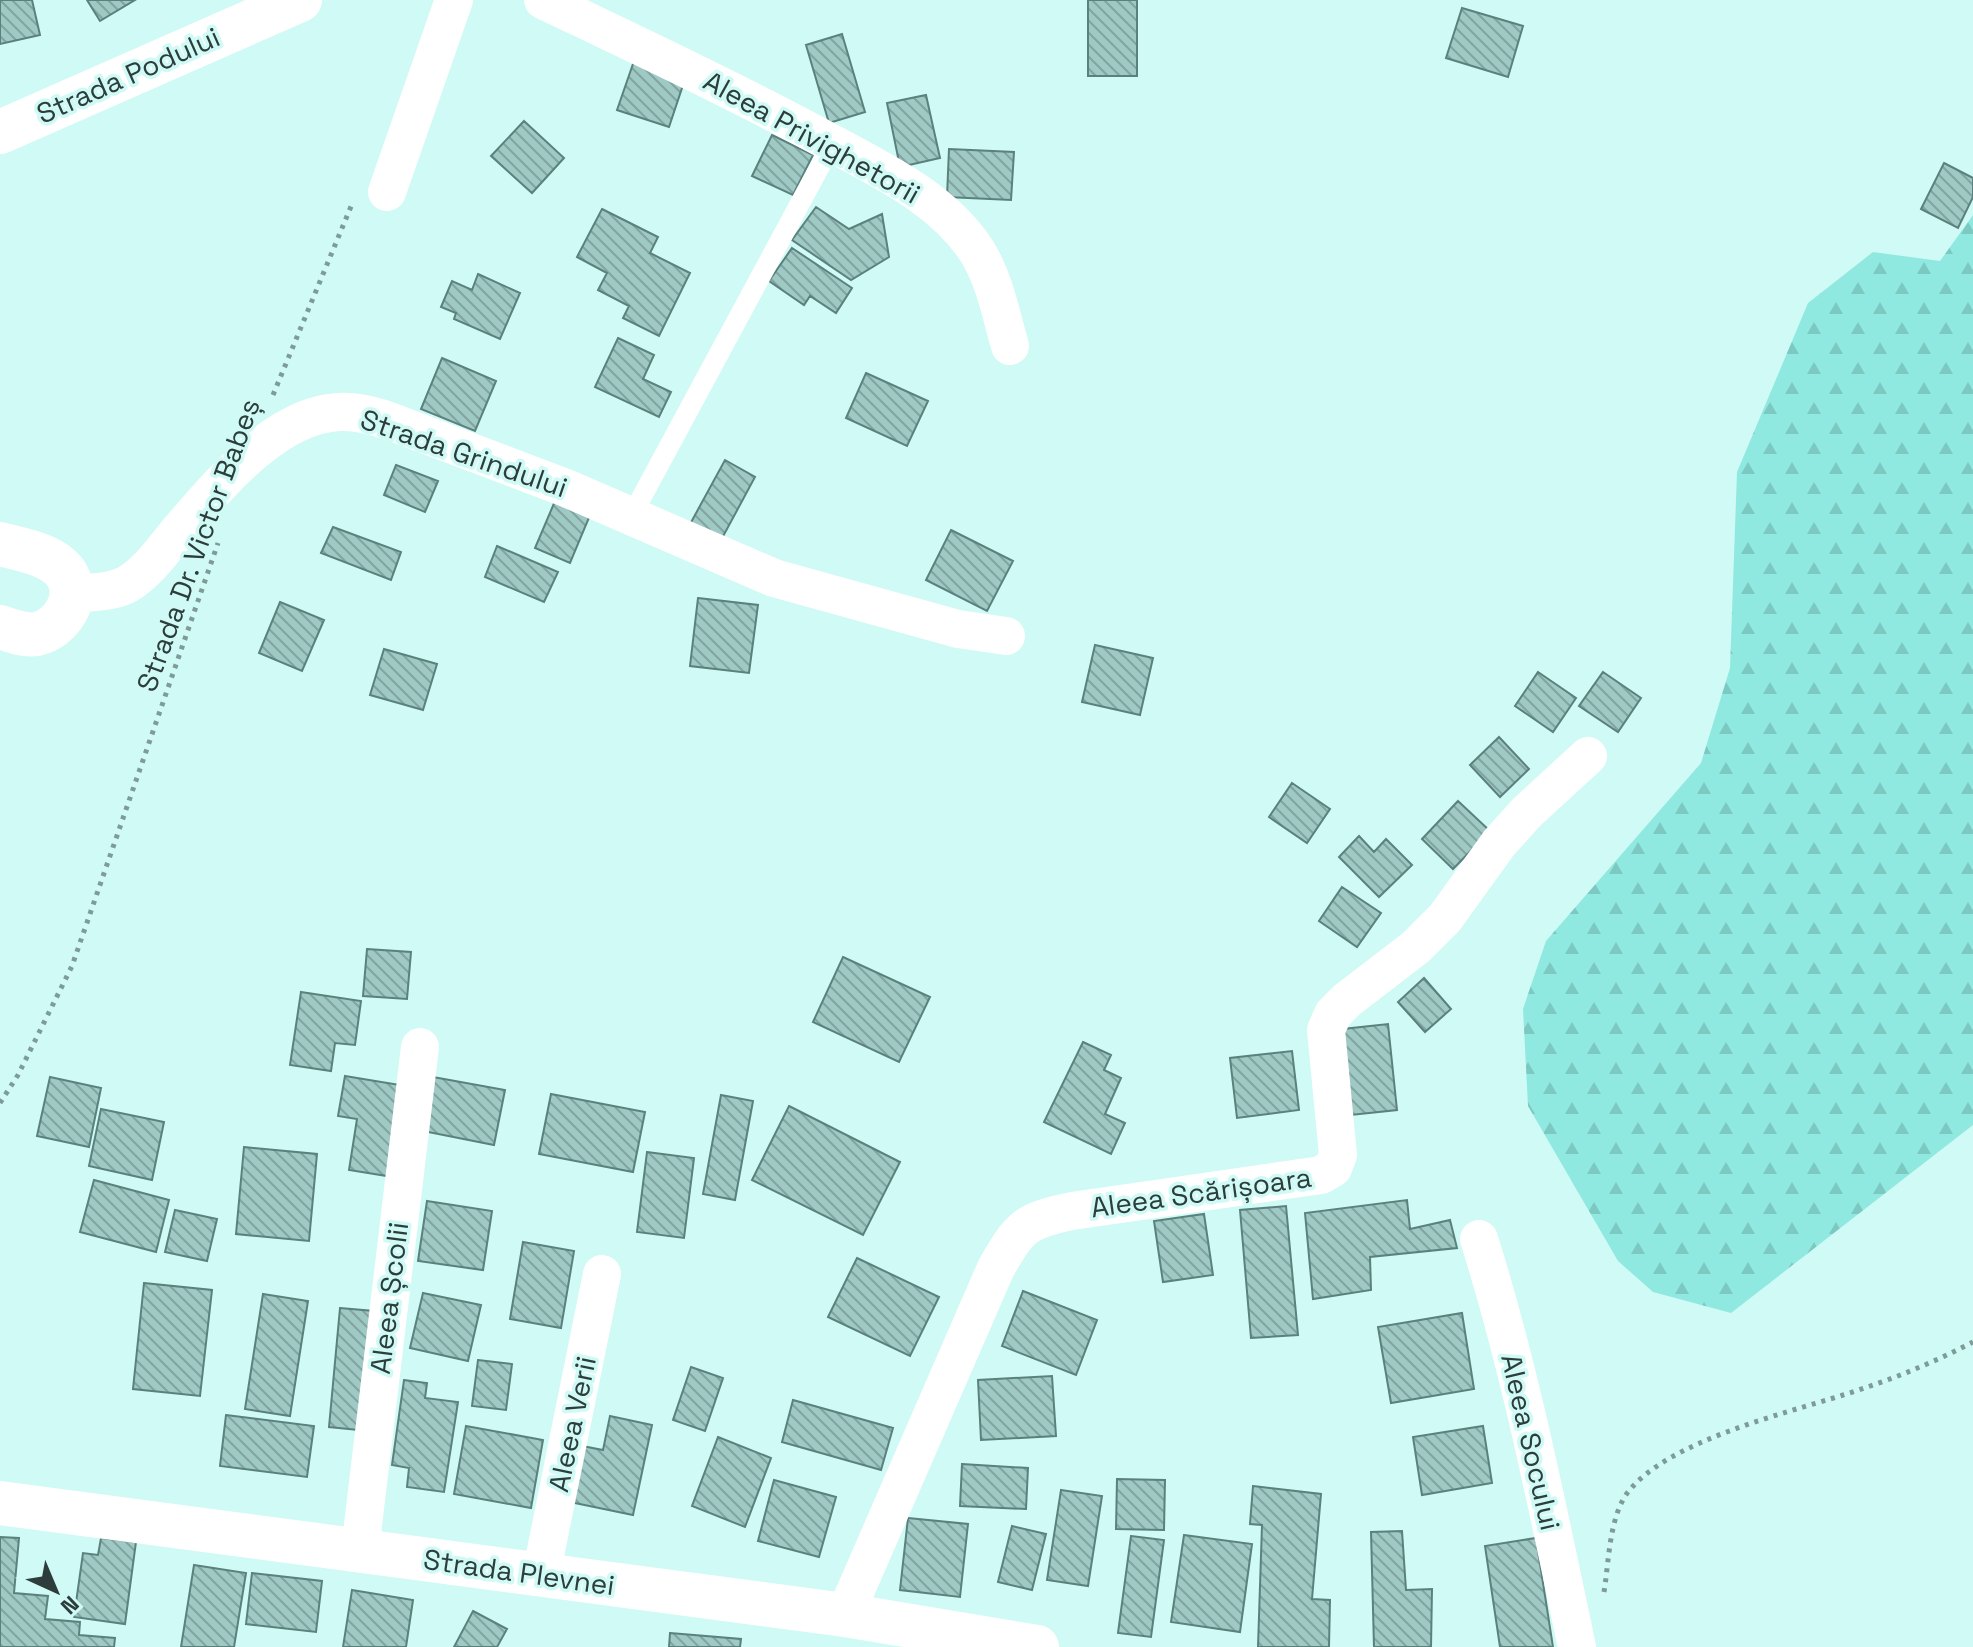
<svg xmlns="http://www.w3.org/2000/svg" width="1973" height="1647" font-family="'Space Grotesk',sans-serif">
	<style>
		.forest { fill: url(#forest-firs) }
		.building { fill: url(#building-back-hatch); stroke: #5a817d; stroke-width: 2 }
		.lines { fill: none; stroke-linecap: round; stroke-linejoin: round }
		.path { stroke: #7e9b98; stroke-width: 5; stroke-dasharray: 4 6; stroke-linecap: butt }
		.lane { stroke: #fff; stroke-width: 20 }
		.street { stroke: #fff; stroke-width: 38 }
		.secondary { stroke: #fff; stroke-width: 44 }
		.labels { text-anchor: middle; stroke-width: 7; stroke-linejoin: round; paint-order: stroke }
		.street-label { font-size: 28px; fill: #2c3d3b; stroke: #d0faf5 }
	</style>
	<defs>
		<pattern id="forest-firs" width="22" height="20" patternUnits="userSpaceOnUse" patternTransform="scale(2)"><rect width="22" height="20" fill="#90e9e0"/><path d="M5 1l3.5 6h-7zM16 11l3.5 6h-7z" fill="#7cc9c1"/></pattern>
		<pattern id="building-back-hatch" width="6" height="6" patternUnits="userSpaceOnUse" patternTransform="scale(2)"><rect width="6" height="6" fill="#9fc9c4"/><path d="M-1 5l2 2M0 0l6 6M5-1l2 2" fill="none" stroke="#82a4a0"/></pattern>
	</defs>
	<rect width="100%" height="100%" fill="#d0faf5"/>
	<path class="forest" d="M1973 215V1125L1731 1313 1653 1292 1618 1261 1528 1106 1523 1009 1546 941 1701 763 1730 668 1737 472 1808 303 1873 252 1940 261Z"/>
	<path class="building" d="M0 0H32L40 35 0 44Z
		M87 0H135L100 21Z
		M1088 0H1137V76H1088Z
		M1462 8 1523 26 1508 77 1446 58Z
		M842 34 865 112 829 123 806 45Z
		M634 61 685 79 669 127 617 110Z
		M926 95 940 158 900 167 887 103Z
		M524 121 564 158 532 193 491 156Z
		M772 135 813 155 793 195 752 176Z
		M949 149 1014 152 1011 200 947 197Z
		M1944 163 1973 178V197L1958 228 1921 209Z
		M816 207 849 229 882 214 889 257 851 280 792 240Z
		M602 209 658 237 650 253 690 273 659 336 623 318 629 306 598 290 607 273 577 257Z
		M792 248 852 288 836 313 810 296 804 305 769 281Z
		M478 274 520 293 500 339 454 319 456 313 441 307 452 281 472 290Z
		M618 338 654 355 643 379 671 392 659 417 595 387Z
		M442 358 496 381 475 431 421 409Z
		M866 373 928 401 907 446 846 418Z
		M725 460 755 477 720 542 689 526Z
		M396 465 438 481 425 512 384 495Z
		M558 494 593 508 570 563 535 548Z
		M333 527 401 552 391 580 321 553Z
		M951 530 1013 561 987 611 926 580Z
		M497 546 558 572 544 602 485 577Z
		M698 598 758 605 749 673 690 666Z
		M280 602 324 620 302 671 259 653Z
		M1095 645 1153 658 1140 715 1082 702Z
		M384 649 437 664 423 710 370 695Z
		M1538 672 1576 698 1553 732 1515 706Z
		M1603 672 1641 698 1618 732 1579 706Z
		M1499 737 1529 769 1500 797 1470 765Z
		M1292 783 1330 809 1307 843 1269 817Z
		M1458 801 1490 831 1453 869 1422 839Z
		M1359 836 1374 852 1386 839 1412 865 1379 897 1339 857Z
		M1342 887 1381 913 1357 947 1319 921Z
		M367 949 411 952 407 999 363 996Z
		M843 957 930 997 899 1062 813 1022Z
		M1424 978 1451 1009 1425 1032 1398 1002Z
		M301 992 361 1001 355 1045 335 1043 331 1071 290 1065Z
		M1388 1024 1397 1110 1351 1115 1343 1029Z
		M1083 1042 1111 1055 1104 1070 1121 1078 1105 1114 1125 1123 1111 1154 1044 1122Z
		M1292 1051 1299 1110 1237 1118 1230 1058Z
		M345 1076 406 1086 387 1176 349 1170 357 1119 338 1116Z
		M50 1077 101 1088 89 1147 37 1136Z
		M433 1077 505 1090 494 1145 423 1131Z
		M551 1094 645 1112 633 1172 539 1154Z
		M721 1095 753 1101 735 1200 703 1194Z
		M789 1106 900 1162 863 1235 752 1180Z
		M101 1109 164 1122 152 1180 89 1166Z
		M244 1147 317 1154 309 1241 236 1234Z
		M647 1152 694 1158 684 1238 637 1232Z
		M94 1180 169 1200 156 1252 80 1232Z
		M1407 1200 1410 1229 1450 1220 1457 1248 1370 1257 1371 1290 1313 1299 1305 1213Z
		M427 1201 492 1211 483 1270 418 1261Z
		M1286 1206 1298 1335 1251 1338 1240 1210Z
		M175 1210 217 1219 207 1261 165 1252Z
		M1204 1214 1213 1275 1163 1282 1154 1221Z
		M523 1242 574 1251 561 1328 510 1319Z
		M857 1258 939 1297 910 1356 828 1317Z
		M144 1283 212 1290 200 1396 133 1389Z
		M1023 1291 1097 1320 1076 1375 1002 1346Z
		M423 1293 481 1305 468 1361 410 1348Z
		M263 1294 308 1301 290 1416 245 1409Z
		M340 1308 374 1311 368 1431 329 1427Z
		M1462 1313 1474 1389 1391 1403 1378 1327Z
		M478 1360 512 1364 506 1410 472 1406Z
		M691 1367 723 1378 705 1431 673 1420Z
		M1052 1376 1056 1436 981 1440 978 1380Z
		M404 1380 427 1383 425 1398 458 1402 444 1492 407 1487 409 1468 392 1465Z
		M793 1400 893 1428 881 1470 782 1442Z
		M226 1415 314 1426 307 1477 220 1466Z
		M610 1416 652 1425 633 1515 565 1501 577 1445 603 1450Z
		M466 1426 543 1440 531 1508 454 1494Z
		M1483 1426 1492 1483 1422 1495 1413 1437Z
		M718 1437 771 1458 745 1527 692 1506Z
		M962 1464 1028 1468 1026 1509 960 1506Z
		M1117 1479 1165 1480 1164 1530 1116 1529Z
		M774 1480 836 1497 819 1557 758 1541Z
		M1253 1486 1321 1494 1312 1599 1330 1600 1329 1647H1258L1262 1525 1250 1524Z
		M1061 1490 1102 1496 1088 1586 1047 1580Z
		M908 1518 968 1524 960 1597 900 1590Z
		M1012 1526 1046 1534 1032 1590 998 1582Z
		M1402 1531 1406 1590 1432 1589 1431 1647H1374L1371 1532Z
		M1184 1535 1252 1544 1240 1632 1171 1622Z
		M1131 1536 1164 1540 1151 1637 1118 1633Z
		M0 1537 19 1538 14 1593 48 1596 45 1619 80 1622 79 1635 115 1638 114 1647H0Z
		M101 1538 136 1542 125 1624 74 1617 83 1553 98 1555Z
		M1536 1538 1553 1647H1500L1485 1546Z
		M194 1565 246 1573 234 1647H181Z
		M252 1573 322 1581 316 1632 246 1624Z
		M352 1590 413 1600 406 1647H343Z
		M473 1611 507 1629 497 1647H454Z
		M670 1633 741 1639 740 1647H669Z"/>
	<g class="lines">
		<path class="path" d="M273 395 352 204
			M0 1103 18 1075 72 966 218 543
			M1604 1592C1609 1562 1609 1517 1628 1492 1668 1441 1783 1414 1843 1395 1888 1381 1931 1364 1973 1342"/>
		<path class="lane" d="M632 515 832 144"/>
		<path class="street" d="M543 0C637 45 731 89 822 138 877 168 944 198 978 253 995 281 1001 315 1010 346
			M387 192 454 0
			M72 594C91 592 115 593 131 582 149 570 163 550 177 533 216 488 274 415 339 412 358 411 375 416 392 422L566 488 774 578 958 629 1006 636
			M1479 1239C1521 1372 1548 1511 1577 1647
			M360 1550 420 1047
			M541 1575 602 1274
			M845 1615 996 1268C1020 1226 1025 1221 1072 1211L1321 1175 1333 1168 1338 1155 1326 1030 1333 1014 1347 1000 1416 947 1445 918 1499 843 1527 812 1588 756"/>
		<path class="secondary" d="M0 132 300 0
			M0 544C21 550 54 554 67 575 81 599 61 628 37 634 25 636 11 631 0 627
			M0 1503 845 1615 1037 1647"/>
	</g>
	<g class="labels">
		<g class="street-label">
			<text transform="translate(128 75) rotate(-24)" y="10">Strada Podului</text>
			<text transform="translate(812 137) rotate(29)" y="10">Aleea Privighetorii</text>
			<text transform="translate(464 453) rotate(19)" y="10">Strada Grindului</text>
			<text transform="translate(198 545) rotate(-70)" y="10">Strada Dr. Victor Babeș</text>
			<text transform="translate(1201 1192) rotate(-8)" y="10">Aleea Scărișoara</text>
			<text transform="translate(389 1298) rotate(-83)" y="10">Aleea Școlii</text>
			<text transform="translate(572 1424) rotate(-78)" y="10">Aleea Verii</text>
			<text transform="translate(1531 1442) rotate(77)" y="10">Aleea Socului</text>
			<text transform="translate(519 1572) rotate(8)" y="10">Strada Plevnei</text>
		</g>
	</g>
	<g transform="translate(56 1591) rotate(136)" stroke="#d0faf5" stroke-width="6" paint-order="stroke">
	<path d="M0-6L14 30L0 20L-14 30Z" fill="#2c3d3b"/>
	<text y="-12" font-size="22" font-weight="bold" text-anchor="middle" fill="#2c3d3b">N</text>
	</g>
</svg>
